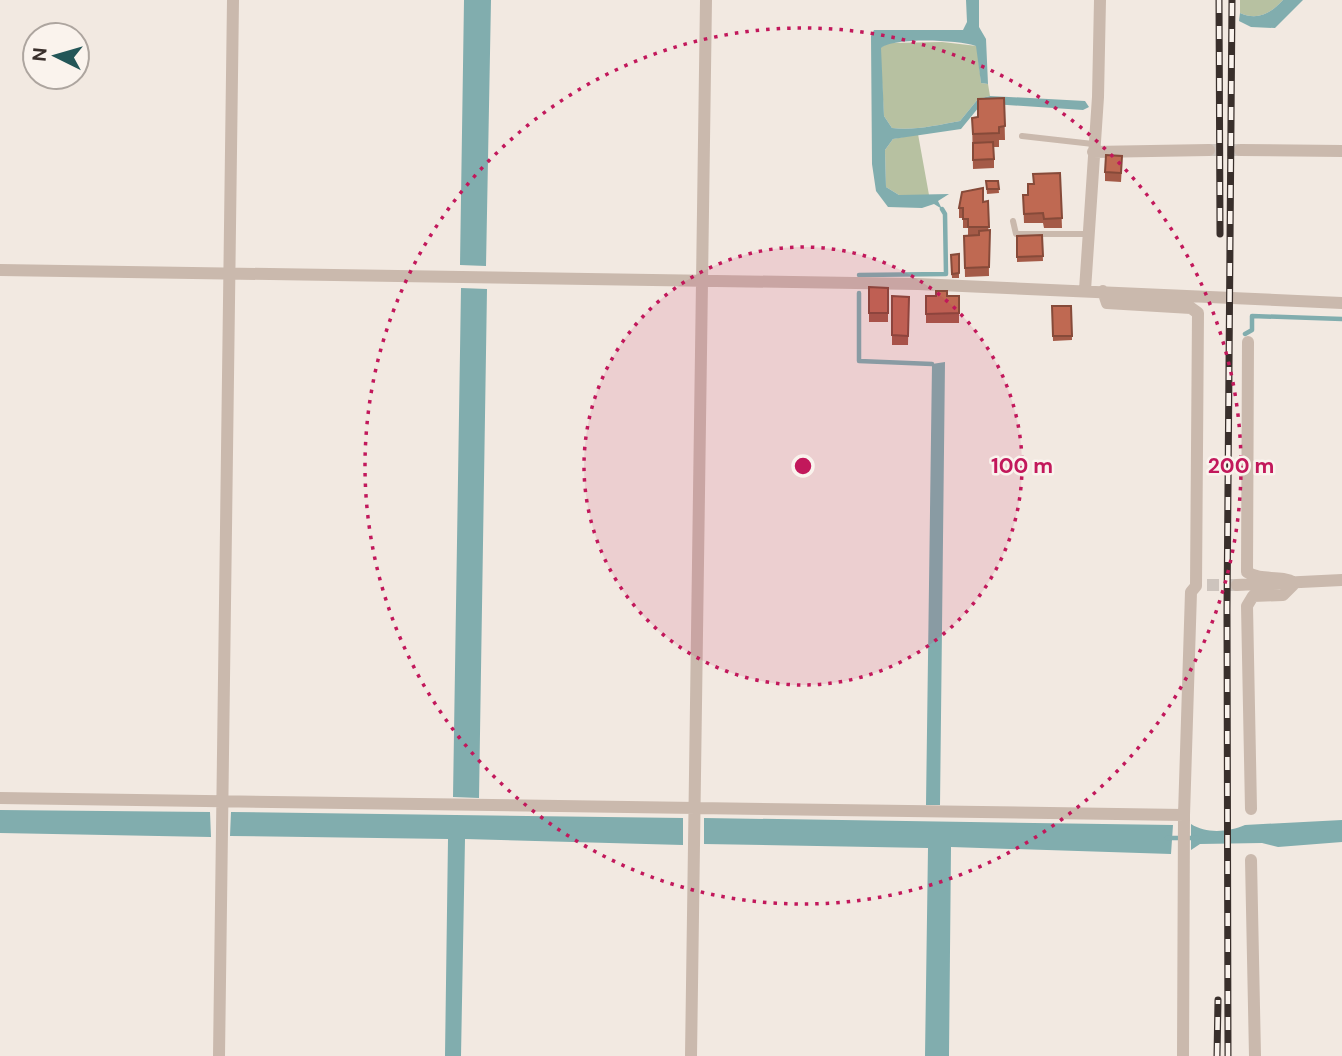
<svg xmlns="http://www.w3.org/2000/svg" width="1342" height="1056" font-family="'DM Sans',sans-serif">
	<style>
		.green { fill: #b7c1a1 }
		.water { fill: #81adae }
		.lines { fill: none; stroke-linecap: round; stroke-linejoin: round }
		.stream { stroke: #81adae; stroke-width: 4.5 }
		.minor-tunnel { stroke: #cdc4bd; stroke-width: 12; stroke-dasharray: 12 6; stroke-linecap: butt }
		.service { stroke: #cab9ad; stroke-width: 6 }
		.minor { stroke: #cab9ad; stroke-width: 12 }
		.rail-casing { stroke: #392f2b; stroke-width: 7 }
		.rail { stroke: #faf3ed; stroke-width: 4.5; stroke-dasharray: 13; stroke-linecap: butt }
		.wall { fill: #a45a47 }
		.building { fill: #bf6952; stroke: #864a39; stroke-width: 2 }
		.ring { fill: none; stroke: #c2185b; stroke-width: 3.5; stroke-dasharray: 3.5 7 }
		.centre { fill: #c2185b; stroke: #faf3ed; stroke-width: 3.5 }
		.ring-label { font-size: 21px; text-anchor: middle; font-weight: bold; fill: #c2185b; stroke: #faf3ed; stroke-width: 5; stroke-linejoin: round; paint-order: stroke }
	</style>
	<rect width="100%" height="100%" fill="#f2e9e1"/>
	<path class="green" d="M1240 0H1283C1271 13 1258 21 1240 13Z
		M942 42 977 46 981 83 988 84 990 96 978 99 960 121C938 125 913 131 892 128L884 116 880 48 888 43Z
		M918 134 929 195H899L886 187 885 150 893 139Z"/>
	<path class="water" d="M464 0H491L486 266 460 265Z
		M966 0H979V27L986 39 988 84 981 83 976 46C958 40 895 37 881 48L884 116 892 128C913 131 938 125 960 121L978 99 990 96 1085 101 1089 107 1083 110 993 104 979 107 961 129 893 139 885 150 886 187 899 195 949 194 938 201 942 209 934 204 922 208 888 207 876 191 872 164 871 36 874 30H963L967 22Z
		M1283 0H1303L1275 28 1251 27 1239 21 1240 13C1258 21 1271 13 1283 0Z
		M461 288 487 289 479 798 453 797Z
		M945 362 940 805H926L932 364Z
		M0 810 210 812 211 837 0 833Z
		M231 812 683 818V845L465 839 461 1056H445L448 839 230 836Z
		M704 818 1173 825 1171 854 951 847 949 1056H925L928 848 704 844Z
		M1342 820V842L1278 847 1262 843 1200 844 1191 850V824C1206 834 1229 832 1245 825Z"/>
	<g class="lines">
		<path class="stream" d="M859 275 946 274 945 214 942 209
			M859 293V361L932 364
			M1245 334 1252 330V316L1342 319
			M1167 838H1197"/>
		<path class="minor-tunnel" d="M1209 150H1240
			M1207 585H1237"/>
		<path class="service" d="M1022 136 1093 144
			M1013 221 1016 234H1087"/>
		<path class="minor" d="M1240 150 1342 151
			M1093 152 1209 150
			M0 270 918 284 1342 303
			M1085 290 1098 97 1100 0
			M1103 291 1107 303 1191 308 1198 313 1196 586 1191 592 1184 815
			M1248 342 1247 572C1262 582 1279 574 1295 583L1283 595 1253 596 1247 606 1251 809
			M1237 585 1342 580
			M0 798 1184 815 1183 1056
			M1251 860 1255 1056
			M219 1056 233 0
			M691 1056 706 0"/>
		<defs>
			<path id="rail" d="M1219 0 1220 234
				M1217 1056 1218 1000
				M1228 1056 1227 609 1232 0"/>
		</defs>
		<use href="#rail" class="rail-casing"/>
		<use href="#rail" class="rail"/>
	</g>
	<path class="wall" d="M1004 98 1005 140H999V147H994V168L973 169 972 118 978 117Z
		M1122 165 1121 182 1105 181V172Z
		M1060 173 1062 228H1044L1043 223H1024L1023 195H1028L1033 184Z
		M986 181H998L999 193 987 194Z
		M988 201 989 276 965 277 964 236H968V228H963V218H959V208L983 202Z
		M1042 235 1043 261 1017 262V236Z
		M959 254V278H952L951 255Z
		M869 287 888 288V322H869Z
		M926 296H959V323H926Z
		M909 297 908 345H892V335Z
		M1052 306H1071L1072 340 1053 341Z"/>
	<path class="building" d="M1004 98 1005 126 999 127V133L973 134 972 118 978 117V99Z
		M993 142 994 159 973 160V143Z
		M1106 155 1122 156 1121 173 1105 172Z
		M1060 173 1062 218 1044 219 1043 213 1024 214 1023 195H1028V184H1034L1033 174Z
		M986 181H998L999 189H987Z
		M983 188V202L988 201 989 227H968V219H963V208H959L962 192Z
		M990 230 989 267 965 268 964 236 979 235V231Z
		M1042 235 1043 256 1017 257V236Z
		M959 254V273L952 274 951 255Z
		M869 287 888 288V313H869Z
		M936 291H947V296H959V313L926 314V296H936Z
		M892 296 909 297 908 336 892 335Z
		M1052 306H1071L1072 336H1053Z"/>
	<circle cx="803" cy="466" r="219" fill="#c2185b" fill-opacity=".12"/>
	<g class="ring">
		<circle cx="803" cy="466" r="219"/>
		<circle cx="803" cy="466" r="438"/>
	</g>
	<circle cx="803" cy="466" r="10" class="centre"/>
	<g class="ring-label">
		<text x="1022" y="473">100 m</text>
		<text x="1241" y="473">200 m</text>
	</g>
	<g transform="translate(56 56) rotate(275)"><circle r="33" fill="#faf3ed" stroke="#ada59f" stroke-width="2"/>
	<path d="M0-5L12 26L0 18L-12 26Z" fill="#235658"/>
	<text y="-10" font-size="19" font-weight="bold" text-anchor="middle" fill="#392f2b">N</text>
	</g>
</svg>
